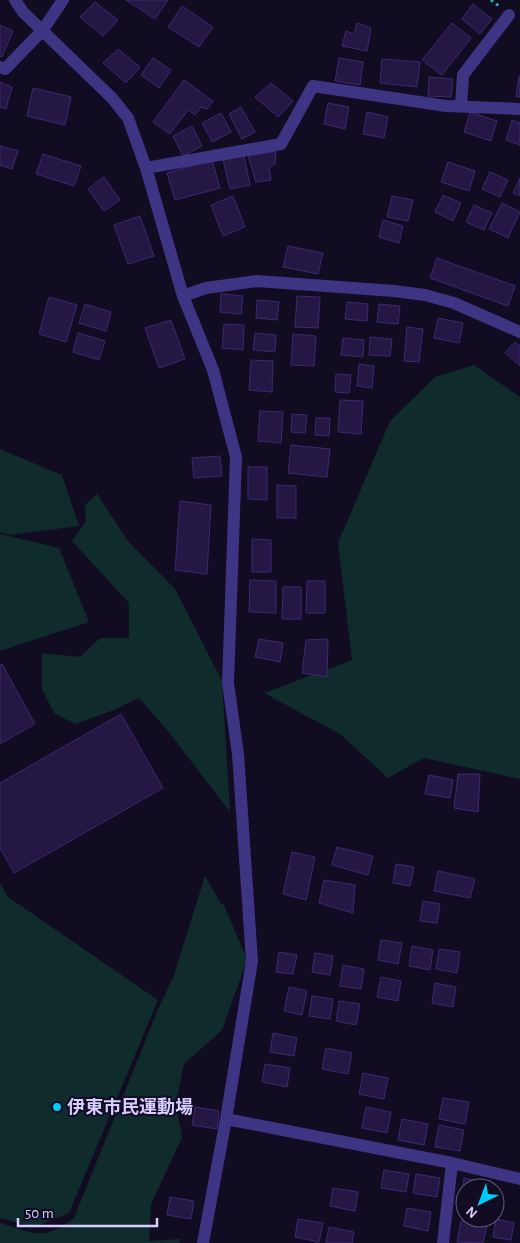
<svg xmlns="http://www.w3.org/2000/svg" width="520" height="1243" font-family="'Alegreya Sans','Noto Sans JP',sans-serif">
	<style>
		.green { fill: #0f2b2c }
		.building { fill: #241744; stroke: #3d2872 }
		.lines { fill: none; stroke-linecap: round; stroke-linejoin: round }
		.path { stroke: #27b6ba; stroke-width: 3; stroke-dasharray: 2.5 4; stroke-linecap: butt }
		.minor { stroke: #3e3484; stroke-width: 12 }
		.poi-dot { fill: #00caf8; stroke: #120c22; stroke-width: 2 }
		.labels { text-anchor: middle; stroke-width: 4; stroke-linejoin: round; paint-order: stroke }
		.poi-label { font-size: 18px; font-weight: bold; fill: #d7cdff; stroke: #120c22; text-anchor: start }
	</style>
	<rect width="100%" height="100%" fill="#120c22"/>
	<path class="green" d="M474 365 520 397V779L424 758 388 778 340 734 264 693 352 660 338 543 390 421 435 377Z
		M0 449 62 475 79 526 9 535 0 532Z
		M97 494 128 541 175 589 222 681 230 812 168 731 139 698 114 710 75 724 54 713 42 689V653L80 657 100 638H129V603L72 541 86 521 85 505Z
		M0 534 59 548 89 622 0 651Z
		M205 876 221 904 224 905 247 960 222 1030 184 1064 176 1103 182 1138 151 1204 149 1241 181 1239 179 1243H0V1223C35 1233 42 1242 74 1218L159 1007 173 978Z
		M0 883 8 897 158 1000 69 1213 34 1227 0 1218Z"/>
	<path class="building" d="M126 0H168L155 19Z
		M95 2 118 20 103 36 80 17Z
		M473 4 492 19 480 34 462 19Z
		M182 6 213 27 199 47 168 27Z
		M357 23 371 28 367 51 342 46 346 31 354 34Z
		M452 23 471 38 442 75 422 60Z
		M0 25 13 31 2 57 0 56Z
		M118 49 140 67 126 83 103 63Z
		M153 58 171 70 159 88 141 75Z
		M339 58 363 62 360 85 335 81Z
		M382 59 420 62 417 87 380 83Z
		M519 76H520V97H516Z
		M429 77 453 79 451 97 428 96Z
		M184 80 213 101 207 109 201 107 195 115 188 110 170 134 153 122Z
		M0 82 12 87 6 109 0 107Z
		M271 83 293 101 278 117 255 97Z
		M33 88 71 97 65 125 27 116Z
		M328 103 349 107 345 129 324 124Z
		M241 107 255 132 242 139 229 114Z
		M367 112 388 117 384 138 363 134Z
		M470 112 497 121 491 141 464 132Z
		M221 113 231 132 212 142 202 123Z
		M512 120 520 123V145L506 140Z
		M192 126 202 146 183 156 173 136Z
		M0 146 18 151 12 169 0 165Z
		M276 151 275 164 269 167 271 180 256 182 248 156Z
		M43 154 81 166 74 186 36 174Z
		M244 156 250 185 230 189 223 160Z
		M212 160 220 188 175 200 167 173Z
		M448 162 475 171 469 191 441 182Z
		M490 172 508 180 500 197 482 189Z
		M104 177 120 200 104 211 88 189Z
		M520 178V196L513 193Z
		M443 195 461 203 453 221 435 212Z
		M233 196 245 227 223 236 211 205Z
		M392 196 413 200 408 221 387 217Z
		M502 203 520 212 508 238 489 229Z
		M474 205 492 213 484 230 466 222Z
		M140 216 154 256 128 264 114 225Z
		M383 220 403 226 399 243 379 237Z
		M288 246 323 253 318 274 283 267Z
		M437 258 515 286 508 306 430 278Z
		M221 294 243 296 241 314 220 312Z
		M297 296 320 297 318 328 295 327Z
		M49 297 77 305 66 342 39 334Z
		M257 300 279 302 277 320 256 318Z
		M347 302 368 304 367 321 345 319Z
		M85 304 111 312 106 331 79 323Z
		M379 304 400 306 398 324 377 322Z
		M438 318 463 323 459 343 434 338Z
		M171 320 185 359 159 368 145 328Z
		M224 324 244 325 243 350 222 348Z
		M407 327 423 329 419 362 404 361Z
		M78 333 105 341 99 360 73 352Z
		M255 333 276 335 275 352 253 350Z
		M293 334 316 336 314 366 291 365Z
		M370 337 392 339 390 356 369 355Z
		M343 338 364 340 363 357 341 355Z
		M515 342 520 346V366L505 353Z
		M251 360 273 361 272 392 249 390Z
		M359 364 374 366 372 388 357 386Z
		M336 374 351 375 349 393 335 392Z
		M340 400 363 401 361 434 338 432Z
		M260 411 283 412 281 443 258 441Z
		M292 414 307 415 305 433 291 432Z
		M316 418H330L329 436 315 435Z
		M291 445 330 449 327 477 288 473Z
		M220 456 222 476 194 478 192 458Z
		M248 467H267V500L248 499Z
		M277 485 296 486V518H277Z
		M180 501 211 505 207 574 175 570Z
		M252 539 271 540V572H252Z
		M250 580 276 581V613L249 612Z
		M307 581H325V613H306Z
		M283 587H301V619H282Z
		M259 639 283 643 280 662 255 657Z
		M328 639 327 677 302 673 306 640Z
		M2 664 35 724 0 744V665Z
		M121 714 163 788 14 873 0 848V783Z
		M458 774H480L478 812 454 808Z
		M429 775 453 780 450 798 425 794Z
		M337 847 373 856 368 875 332 865Z
		M292 852 315 857 306 900 283 894Z
		M396 864 414 867 410 886 393 883Z
		M438 871 475 879 470 898 434 891Z
		M324 880 355 885 353 913 319 903Z
		M423 901 440 904 437 923 420 921Z
		M381 940 402 943 398 964 378 960Z
		M412 946 433 950 430 970 409 966Z
		M439 949 460 952 457 973 436 969Z
		M279 952 297 955 293 974 276 972Z
		M315 953 333 956 330 975 312 972Z
		M343 965 364 969 361 989 340 986Z
		M381 977 401 981 398 1001 377 997Z
		M435 983 456 987 453 1007 432 1003Z
		M289 987 307 991 302 1015 284 1011Z
		M312 996 333 999 330 1019 309 1016Z
		M339 1001 360 1004 356 1025 336 1021Z
		M273 1033 297 1038 294 1056 270 1052Z
		M326 1048 352 1053 348 1074 322 1069Z
		M265 1064 290 1068 287 1087 262 1082Z
		M363 1073 388 1078 384 1099 359 1094Z
		M443 1098 469 1102 465 1124 439 1119Z
		M195 1107 219 1111 217 1129 192 1125Z
		M366 1107 391 1112 387 1133 362 1128Z
		M402 1119 428 1124 424 1145 398 1140Z
		M439 1125 464 1130 460 1151 435 1147Z
		M384 1170 409 1174 406 1192 381 1188Z
		M416 1174 440 1178 437 1197 413 1193Z
		M464 1178 490 1183 489 1188H465V1201L461 1200Z
		M333 1188 358 1192 355 1211 330 1206Z
		M170 1197 194 1201 191 1219 167 1215Z
		M407 1208 431 1212 428 1231 404 1226Z
		M298 1219 323 1223 319 1242 295 1237Z
		M496 1219 514 1223 511 1240 493 1237Z
		M461 1221 487 1226 483 1243 457 1242Z
		M329 1227 354 1232 352 1243H326Z"/>
	<g class="lines">
		<path class="path" d="M491 0 499 6"/>
		<path class="minor" d="M15 0 23 12 112 98 128 118 146 168 183 296 213 370 236 457 228 683 238 754 252 961 226 1119 203 1243
			M0 67 5 69 42 31 63 0
			M461 106 463 75 509 15
			M146 168 281 144 313 86 446 106 520 109
			M183 296 206 288 257 281 394 291 425 295 454 303 520 332
			M226 1119 452 1163 520 1179
			M443 1243 452 1163"/>
	</g>
	<circle class="poi-dot" cx="57" cy="1107" r="5"/>
	<g class="labels">
		<g class="poi-label">
			<text x="67" y="1113">伊東市民運動場</text>
		</g>
	</g>
	<g transform="translate(480 1203) rotate(222)"><circle r="24" fill="#120c22" stroke="#61597a"/>
	<path d="M0-4L9 19L0 12L-9 19Z" fill="#00caf8"/>
	<text y="-8" font-size="14" font-weight="bold" text-anchor="middle" fill="#d7cdff">N</text>
	</g>
	<path d="M18 1218v8h139v-8" fill="none" stroke="#d7cdff" stroke-width="2.5"/>
	<text x="25" y="1218" font-size="15" fill="#d7cdff" stroke="#120c22" stroke-width="4" paint-order="stroke">50 m</text>
</svg>
